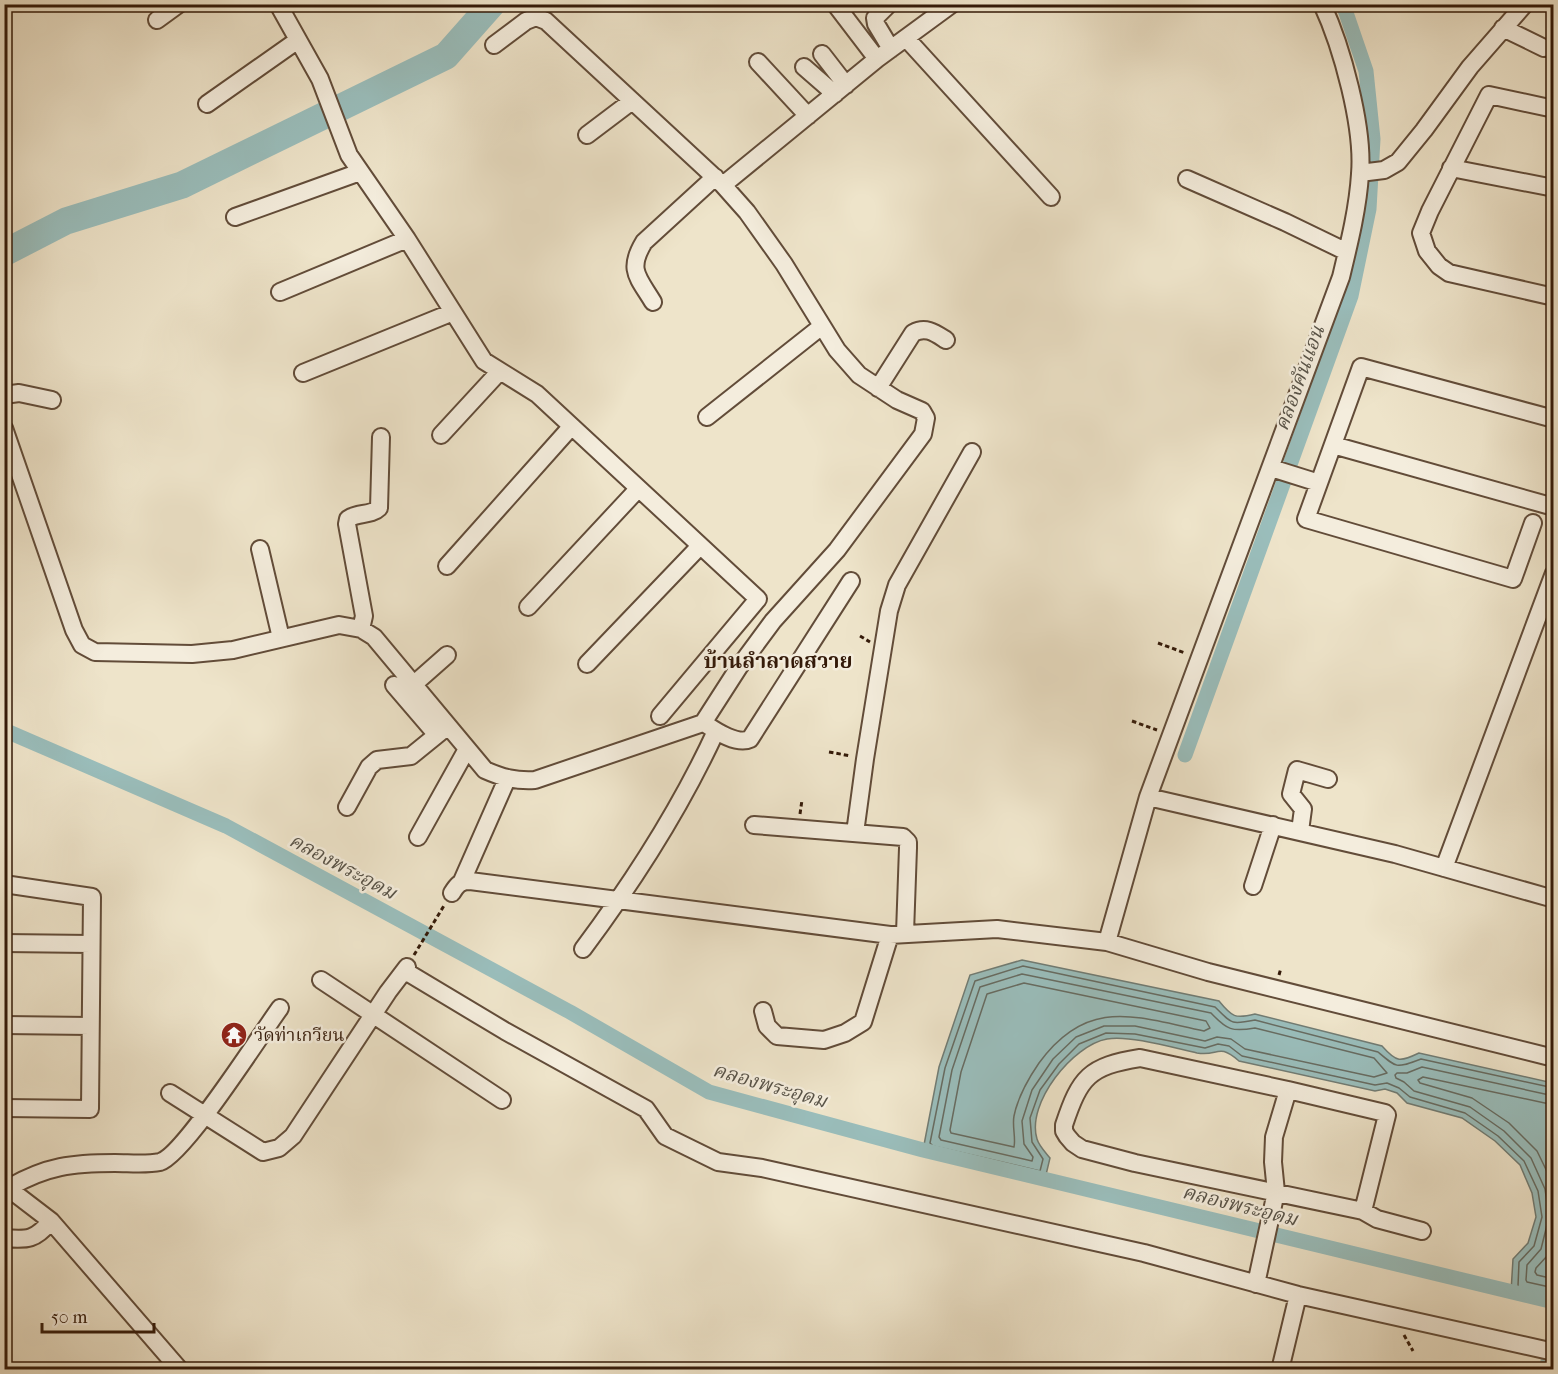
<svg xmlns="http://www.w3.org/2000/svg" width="1558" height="1374" font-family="'IM FELL French Canon','Noto Serif Thai',serif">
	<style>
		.water { fill: #9abebc; stroke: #717c74; stroke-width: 1.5 }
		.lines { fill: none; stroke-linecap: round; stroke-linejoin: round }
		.shore { stroke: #676c62; stroke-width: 1.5 }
		.canal { stroke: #9abebc; stroke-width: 15 }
		.river { stroke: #9abebc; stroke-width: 27 }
		.minor-casing { stroke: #624c39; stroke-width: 20 }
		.path { stroke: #341a09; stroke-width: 3; stroke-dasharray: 4.5 3; stroke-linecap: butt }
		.minor { stroke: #f4eddd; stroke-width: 16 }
		.labels { text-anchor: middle; stroke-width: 5; stroke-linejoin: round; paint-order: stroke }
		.poi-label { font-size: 18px; fill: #341a09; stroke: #f4eddd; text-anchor: start }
		.water-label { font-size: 20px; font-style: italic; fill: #585348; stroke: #f4eddd }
		.quarter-label { font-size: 21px; font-weight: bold; fill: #341a09; stroke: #f4eddd }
	</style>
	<rect width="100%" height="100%" fill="#eee4ca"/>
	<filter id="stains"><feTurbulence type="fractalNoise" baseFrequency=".00333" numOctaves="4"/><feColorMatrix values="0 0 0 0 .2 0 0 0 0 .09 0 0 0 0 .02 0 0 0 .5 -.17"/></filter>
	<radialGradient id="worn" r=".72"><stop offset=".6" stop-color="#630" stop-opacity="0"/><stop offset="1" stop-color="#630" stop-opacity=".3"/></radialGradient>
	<path class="water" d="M1022 960 1219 1001C1232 1017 1235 1019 1255 1014L1382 1046C1397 1063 1400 1062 1419 1053L1553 1083V1302L1511 1292 1513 1259 1528 1243 1536 1217 1532 1193 1520 1165 1495 1141 1462 1118 1407 1103 1397 1093 1385 1089 1375 1091 1239 1061C1217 1042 1219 1057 1197 1053 1174 1048 1130 1035 1107 1039 1073 1045 1026 1103 1037 1139 1039 1146 1046 1153 1050 1158L1045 1179 923 1150 939 1067 970 975Z"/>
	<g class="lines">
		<path class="shore" d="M1022 974 1211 1013C1227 1030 1232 1032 1255 1028L1374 1058 1387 1073 1374 1077 1245 1049 1231 1039 1217 1037 1205 1041 1135 1026H1104L1076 1037 1053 1059 1032 1090 1022 1121 1024 1144 1033 1157 1032 1161 941 1140 939 1137 952 1070 980 987Z
			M1024 983 1206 1021 1210 1028 1204 1031C1136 1017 1088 996 1039 1063 1028 1079 1018 1096 1014 1116 1012 1126 1016 1138 1014 1147L951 1133 950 1130 961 1072 987 994Z
			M1554 1088 1421 1059C1396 1068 1398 1069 1378 1052L1255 1020C1231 1025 1232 1024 1215 1007L1023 966 975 981 945 1068 930 1143 933 1146 1040 1171 1043 1159 1032 1142 1030 1118 1040 1090 1059 1064 1079 1044 1106 1033 1135 1034 1205 1048 1218 1044 1229 1046 1242 1056 1375 1085 1387 1083 1399 1088 1410 1097 1465 1113 1498 1136 1524 1161 1538 1191 1542 1217 1534 1246 1519 1262 1518 1286 1520 1288 1554 1296
			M1554 1096 1422 1067 1407 1073H1397L1395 1075 1396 1078 1404 1082 1414 1091 1470 1107 1504 1131 1531 1158 1545 1189 1549 1217 1541 1249 1527 1265 1526 1280 1527 1282 1554 1288
			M1554 1105 1423 1077 1418 1080 1420 1083 1472 1098 1509 1123 1537 1151 1554 1186
			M1554 1237 1548 1255 1536 1268 1535 1272 1537 1275 1554 1279"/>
		<path class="canal" d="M4 730 226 826 570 1012 709 1092 923 1150 1554 1302
			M1185 755 1351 296 1369 209 1373 139 1366 71 1343 4
			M1546 1370 1554 1336"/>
		<path class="river" d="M4 253 66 221 182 185 446 56 492 4"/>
		<defs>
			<path id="minor" d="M278 4 320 79 349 155 407 239 484 361 537 394 758 599 660 716
				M835 4 877 59
				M889 4 875 18 876 24 891 49
				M1322 4C1342 47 1364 127 1360 174 1358 208 1349 244 1341 277L1148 797 1395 854 1554 899
				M157 20 179 4
				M1503 28 1544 48
				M906 38 1051 197
				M822 54 846 85
				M758 62 808 116
				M804 67 835 94
				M207 104 298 40
				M1554 109 1489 95 1430 211 1421 233 1427 251 1439 266 1449 273 1554 297
				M587 135 632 101
				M1451 168 1554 188
				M1360 173 1384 170 1398 162 1424 130 1470 67 1525 4
				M1187 179 1285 222 1347 252
				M723 185 877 59 952 4
				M235 217 360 172
				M280 292 407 239
				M653 302C638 277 627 270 644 242L715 177
				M303 373 453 312
				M878 388 913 333C926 326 935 333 946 340
				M4 395 19 393 52 400
				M707 417 822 326
				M4 428 74 630 82 645 95 652 192 654 233 650 339 625 361 629 374 637 485 770C503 778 515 781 535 780L703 723 739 667 773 621 837 550 923 434 926 418 922 411 897 400 859 375 837 350 784 264 747 212 723 185 546 21 536 17 526 21 494 45
				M441 435 500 371
				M1333 445 1554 507
				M1271 468 1319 483
				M1533 523 1513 579 1306 519 1361 367 1554 419
				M260 549 281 638
				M447 566 571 427
				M528 607 638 489
				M361 629 364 616 347 524 348 519C357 512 371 516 379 508L381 437
				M587 664 700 546
				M394 685 436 734
				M413 685 447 655
				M707 725C717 732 738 745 750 739L851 581
				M347 807 369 767 377 760 411 756 448 726
				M754 825 903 837 908 842V848L905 933
				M1300 831 1303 809 1291 794 1297 770 1328 779
				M855 833 865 759 889 611 897 585 972 452
				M418 837 467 749
				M1444 868 1554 573
				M462 881 507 779
				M4 884 92 897 90 1109 4 1108
				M1253 886 1273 825
				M452 893C457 885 460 881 470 881L890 935 997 929 1107 942 1208 972 1554 1058
				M1107 942 1148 797
				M4 943 91 944
				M583 949C633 882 681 807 716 731
				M405 971 505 1031 646 1109 665 1136 718 1162 762 1168 1144 1253 1298 1295 1554 1352
				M321 980 502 1100
				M763 1011 767 1026 777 1036 824 1040 845 1033 863 1022 890 935
				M4 1025 90 1026
				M1288 1090 1385 1113 1387 1115 1363 1211
				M170 1093 263 1152 279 1148 293 1136 388 992 407 967
				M4 1185 51 1221 180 1370
				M10 1187C47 1166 72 1163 115 1163 129 1163 146 1165 160 1162 184 1155 261 1034 280 1008
				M4 1238C28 1240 35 1240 51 1221
				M1256 1284 1276 1192 1273 1162 1274 1137 1288 1090 1140 1058C1089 1066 1080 1077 1064 1125V1131L1067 1136 1073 1143 1082 1149 1135 1163 1363 1211 1377 1219 1422 1231
				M1280 1370 1298 1295"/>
		</defs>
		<use href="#minor" class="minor-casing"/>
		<path class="path" d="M860 636 870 642
			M1158 643 1185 653
			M1132 721 1157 730
			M829 752 851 756
			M800 814 802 800
			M414 955 445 904
			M1279 975 1281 968
			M1404 1335 1413 1351"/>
		<use href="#minor" class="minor"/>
	</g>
	<defs>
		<symbol id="temple-disc" viewBox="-11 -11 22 22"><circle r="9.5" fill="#8f2418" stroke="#f4eddd"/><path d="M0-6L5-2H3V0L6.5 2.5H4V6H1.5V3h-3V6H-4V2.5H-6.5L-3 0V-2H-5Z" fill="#fff"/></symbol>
	</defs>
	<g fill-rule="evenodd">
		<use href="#temple-disc" x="219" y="1020" width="30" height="30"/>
	</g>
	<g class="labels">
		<g class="poi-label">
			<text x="254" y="1041">วัดท่าเกวียน</text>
		</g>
		<g class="water-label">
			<text transform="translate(1299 378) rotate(-70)" y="7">คลองคันแอน</text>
			<text transform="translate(343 866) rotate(28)" y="7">คลองพระอุดม</text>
			<text transform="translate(770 1085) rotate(16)" y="7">คลองพระอุดม</text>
			<text transform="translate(1240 1205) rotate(14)" y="7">คลองพระอุดม</text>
		</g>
		<g class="quarter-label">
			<text x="778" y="668">บ้านลำลาดสวาย</text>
		</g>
	</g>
	<rect width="1558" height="1374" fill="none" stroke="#eee4ca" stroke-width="24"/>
	<rect x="6" y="6" width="1546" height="1362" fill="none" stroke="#341a09" stroke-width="3"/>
	<rect x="12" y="12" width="1534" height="1350" fill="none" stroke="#341a09" stroke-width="1.5"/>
	<path d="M42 1323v9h112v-9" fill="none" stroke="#341a09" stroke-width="3"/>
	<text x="51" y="1323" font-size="18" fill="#341a09" stroke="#f4eddd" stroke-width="4.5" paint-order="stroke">50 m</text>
	<rect width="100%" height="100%" filter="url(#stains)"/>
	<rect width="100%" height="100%" fill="url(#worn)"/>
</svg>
